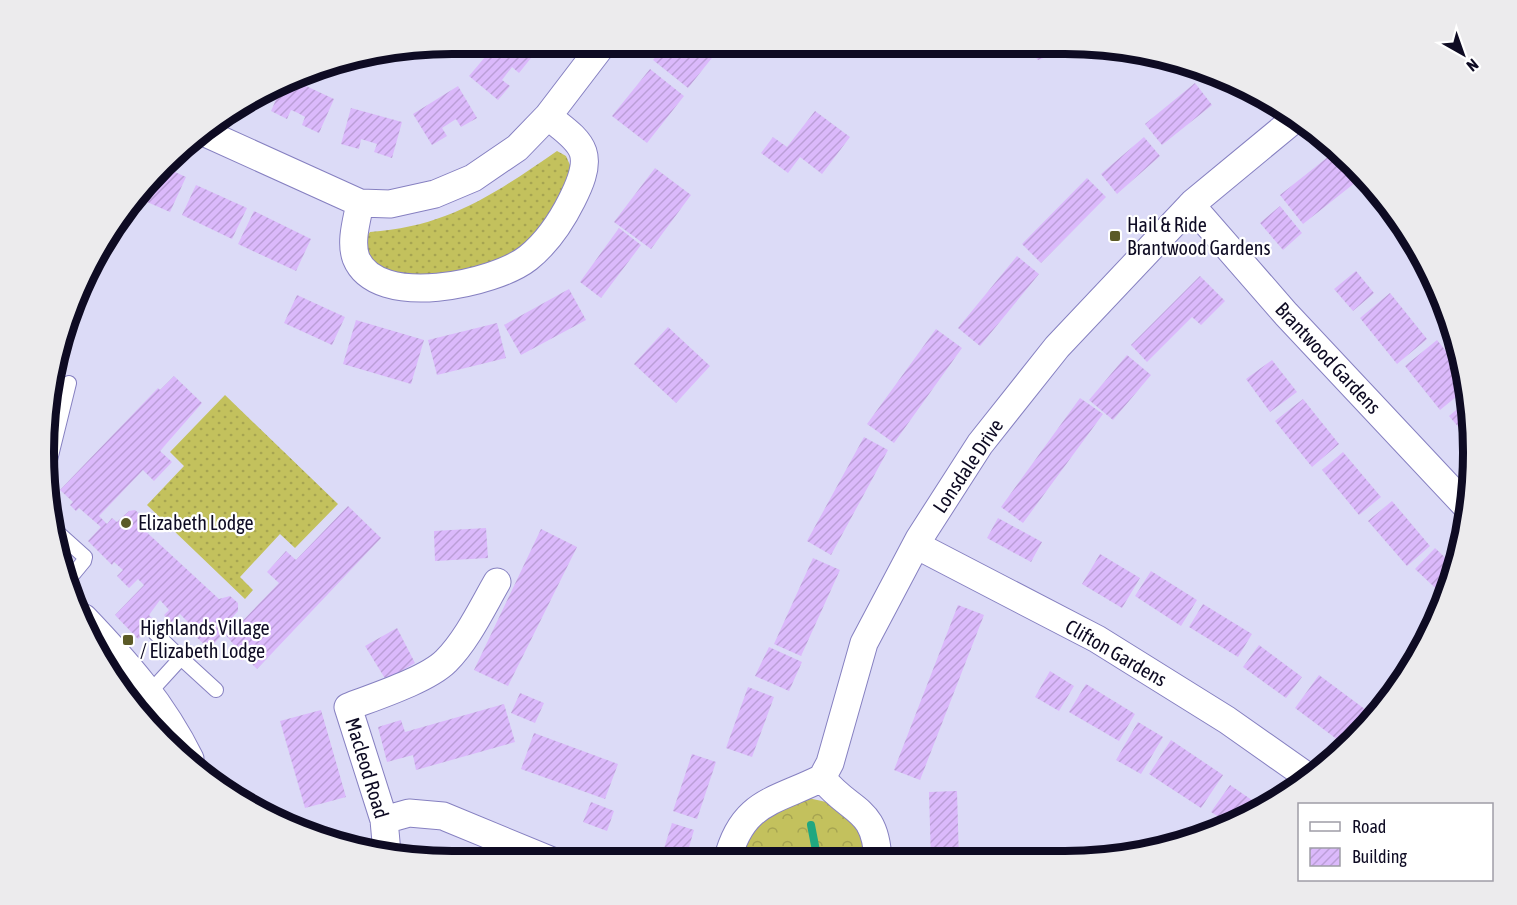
<svg xmlns="http://www.w3.org/2000/svg" width="1517" height="905" font-family="'Asap Condensed',sans-serif">
	<style>
		.grass { fill: url(#grass-dots) }
		.forest { fill: url(#forest-crowns) }
		.lines { fill: none; stroke-linecap: round; stroke-linejoin: round }
		.stream { stroke: #20a780; stroke-width: 8 }
		.building { fill: url(#building-hatch) }
		.service-casing { stroke: #8680c1; stroke-width: 16 }
		.minor-casing { stroke: #8680c1; stroke-width: 29 }
		.service { stroke: #fff; stroke-width: 14 }
		.minor { stroke: #fff; stroke-width: 27 }
		.poi-dot { fill: #5b5a27; stroke: #fff; stroke-width: 2 }
		.labels { text-anchor: middle; stroke-width: 4.5; stroke-linejoin: round; paint-order: stroke }
		.poi-label { font-size: 20px; fill: #0e0b23; stroke: #fff; text-anchor: start }
		.street-label { font-size: 20px; fill: #0e0b23; stroke: #fff }
		.rim { fill: none; stroke: #0e0b23; stroke-width: 8 }
	</style>
	<defs>
		<pattern id="grass-dots" width="8" height="8" patternUnits="userSpaceOnUse" patternTransform="scale(1.5)"><rect width="8" height="8" fill="#c3c15d"/><path d="M2 2h.1M6 6h.1" fill="none" stroke="#a6a451" stroke-width="1.8" stroke-linecap="round"/></pattern>
		<pattern id="forest-crowns" width="20" height="18" patternUnits="userSpaceOnUse" patternTransform="scale(1.5)"><rect width="20" height="18" fill="#c3c15d"/><path d="M2 6a3 3 0 1 1 6 0M12 15a3 3 0 1 1 6 0" fill="none" stroke="#a6a451"/></pattern>
		<pattern id="building-hatch" width="6" height="6" patternUnits="userSpaceOnUse" patternTransform="scale(1.5)"><rect width="6" height="6" fill="#dbb9fb"/><path d="M-1 1l2-2M0 6l6-6M5 7l2-2" fill="none" stroke="#bb9ed7"/></pattern>
	</defs>
	<rect width="100%" height="100%" fill="#dcdbf7"/>
	<path class="grass" d="M557 151 566 156 573 172 543 233 503 266 402 280 366 257 367 236 370 232C448 227 496 193 557 151Z
		M225 395 338 504 295 548 280 534 240 577 253 590 245 599 147 505 184 466 170 452Z"/>
	<path class="forest" d="M805 798C847 803 864 818 866 861H742L747 838 776 806Z"/>
	<g class="lines">
		<path class="stream" d="M811 825 818 861"/>
	</g>
	<path class="building" d="M496 44H513L531 58 519 73 512 67 502 80 510 86 498 100 469 76Z
		M525 44H538L533 50Z
		M666 44H723L688 88 653 60Z
		M1023 44H1049L1052 55 1038 60Z
		M650 69 684 96 647 143 612 116Z
		M1209 72 1226 80 1227 81 1221 86Z
		M293 80 334 99 319 133 302 125 305 117 298 113 291 110 287 119 271 111 282 86Z
		M1195 83 1212 105 1162 145 1145 124Z
		M458 86 477 118 461 127 456 119 442 128 447 136 432 145 413 114Z
		M351 108 402 122 392 158 374 152 377 144 361 139 359 149 341 144Z
		M815 111 850 137 822 174 800 157 788 173 761 153 773 137 787 147Z
		M1144 137 1160 156 1117 194 1101 174Z
		M1333 153 1356 182 1303 224 1280 195Z
		M166 168 186 177 170 212 138 198Z
		M655 168 691 195 651 249 614 222Z
		M1087 178 1106 197 1041 263 1022 244Z
		M196 185 247 208 232 239 182 215Z
		M1280 206 1302 233 1283 250 1260 223Z
		M254 211 311 239 296 271 238 244Z
		M619 228 641 245 601 298 580 282Z
		M1017 256 1039 274 980 346 958 328Z
		M1356 271 1374 293 1353 311 1334 289Z
		M1200 276 1225 301 1201 325 1192 317 1147 362 1131 345Z
		M569 289 586 320 521 355 504 325Z
		M1390 293 1427 339 1397 364 1360 318Z
		M297 295 345 317 332 345 284 323Z
		M356 320 424 340 411 384 343 364Z
		M497 323 506 358 437 375 428 340Z
		M668 327 710 366 676 403 634 364Z
		M936 329 962 348 894 443 867 424Z
		M1437 340 1466 376 1467 388 1440 410 1405 366Z
		M1127 355 1151 375 1113 420 1089 400Z
		M1272 360 1297 392 1270 412 1246 379Z
		M174 376 202 403 160 451 172 462 154 481 143 470 99 516 107 524 112 518 117 522 129 511 135 510 144 518 141 527 219 599 230 596 238 603V611L228 622 233 627 227 633 229 635 279 583 267 572 286 551 296 560 348 506 381 538 257 669 245 657 242 661 237 657 241 653 224 633 209 649 190 631 194 628 180 614 171 623 164 615 169 610 160 600 149 615 155 622 138 639 115 615 144 585 138 579 129 588 117 576 123 570 114 562 112 565 88 541 101 527 79 508 76 511 70 505 73 502 60 490 158 388 160 390Z
		M1080 398 1103 414 1023 523 1001 507Z
		M1303 399 1339 444 1312 467 1275 421Z
		M1468 400 1471 429 1473 444 1449 416Z
		M864 437 888 450 831 555 807 541Z
		M1343 452 1381 497 1359 515 1322 470Z
		M1392 501 1430 546 1407 566 1368 521Z
		M998 518 1042 542 1031 562 987 538Z
		M486 528 488 558 435 561 434 531Z
		M541 529 577 547 508 686 474 670Z
		M1435 548 1455 567 1446 598 1415 569Z
		M1100 554 1140 578 1122 608 1082 584Z
		M813 558 840 570 801 656 774 644Z
		M1151 571 1197 600 1181 626 1135 596Z
		M1203 604 1252 634 1238 657 1189 627Z
		M958 605 984 615 920 780 894 770Z
		M397 628 415 663 386 680 365 646Z
		M1259 645 1302 677 1286 698 1243 667Z
		M769 647 802 662 789 691 755 676Z
		M1050 671 1074 686 1059 711 1035 697Z
		M1319 675 1366 710 1342 743 1295 708Z
		M1086 684 1135 714 1119 741 1069 712Z
		M748 687 774 697 752 757 726 748Z
		M520 693 544 703 535 723 511 713Z
		M504 704 515 742 416 770 413 755 387 762 378 727 401 720 405 732Z
		M1375 707 1380 710 1355 740 1353 739Z
		M321 710 346 797 305 808 280 721Z
		M1138 722 1163 737 1141 774 1116 760Z
		M534 733 618 764 605 799 521 769Z
		M1171 740 1223 775 1201 808 1149 774Z
		M692 754 716 762 697 819 673 811Z
		M1230 785 1265 809 1230 824 1211 812Z
		M957 791 959 861H931L929 792Z
		M591 802 614 811 607 831 583 822Z
		M672 823 694 830 685 861H660Z
		M428 854 445 860V861H425Z"/>
	<g class="lines">
		<defs>
			<path id="service" d="M47 472 69 383
				M56 531 85 557 84 561 65 584
				M155 633 181 658
				M150 692 181 658 216 690"/>
			<path id="minor" d="M201 131 360 203 390 204 435 194 473 178 517 148 548 116 603 44
				M360 203C357 220 350 241 356 258 377 310 495 284 528 258 548 242 561 222 572 200 579 186 588 167 583 152 578 137 559 126 548 116
				M1191 205 1286 314 1468 508
				M916 545 1097 639 1227 720 1308 777
				M84 618C126 662 163 704 190 759
				M822 778C851 814 876 806 878 861
				M384 820 409 813 443 816 552 861
				M387 853 384 820 348 707C374 697 427 680 446 661 467 640 482 608 497 582
				M727 861C742 801 774 802 822 778L830 763 864 643 919 539 980 444 1057 347 1193 203 1297 117"/>
		</defs>
		<use href="#service" class="service-casing"/>
		<use href="#minor" class="minor-casing"/>
		<use href="#service" class="service"/>
		<use href="#minor" class="minor"/>
	</g>
	<g class="poi-dot">
		<rect x="1109" y="230" width="12" height="12" rx="3"/>
		<circle cx="126" cy="523" r="6"/>
		<rect x="122" y="634" width="12" height="12" rx="3"/>
	</g>
	<g class="labels">
		<g class="poi-label">
			<text x="1127" y="232">Hail &amp; Ride<tspan x="1127" dy="23">Brantwood Gardens</tspan></text>
			<text x="138" y="530">Elizabeth Lodge</text>
			<text x="140" y="635">Highlands Village<tspan x="140" dy="23">/ Elizabeth Lodge</tspan></text>
		</g>
		<g class="street-label">
			<text transform="translate(1328 358) rotate(47)" y="7">Brantwood Gardens</text>
			<text transform="translate(968 466) rotate(-56)" y="7">Lonsdale Drive</text>
			<text transform="translate(1116 653) rotate(30)" y="7">Clifton Gardens</text>
			<text transform="translate(367 768) rotate(73)" y="7">Macleod Road</text>
		</g>
	</g>
	<path d="M0 0H1517V905H0ZM452 54H1065A398 398 0 0 1 1463 452V453A398 398 0 0 1 1065 851H452A398 398 0 0 1 54 453V452A398 398 0 0 1 452 54Z" fill="#ecebed" fill-rule="evenodd"/>
	<path class="rim" d="M452 54H1065A398 398 0 0 1 1463 452V453A398 398 0 0 1 1065 851H452A398 398 0 0 1 54 453V452A398 398 0 0 1 452 54Z"/>
	<rect x="1298" y="803" width="195" height="78" fill="#ffffff" stroke="#9f9da7" stroke-width="1.5"/>
	<rect x="1310" y="822" width="30" height="9" fill="#ffffff" stroke="#9f9da7" stroke-width="1.5"/>
	<text x="1352" y="833" font-size="18" fill="#0e0b23">Road</text>
	<rect x="1310" y="848" width="30" height="18" fill="url(#building-hatch)" stroke="#9f9da7" stroke-width="1.5"/>
	<text x="1352" y="863" font-size="18" fill="#0e0b23">Building</text>
	<g transform="translate(1463 54) rotate(140)" stroke="#ffffff" stroke-width="4.5" paint-order="stroke">
	<path d="M0-4.5L10 22L0 15L-10 22Z" fill="#0e0b23"/>
	<text y="-9" font-size="16" font-weight="bold" text-anchor="middle" fill="#0e0b23">N</text>
	</g>
</svg>
